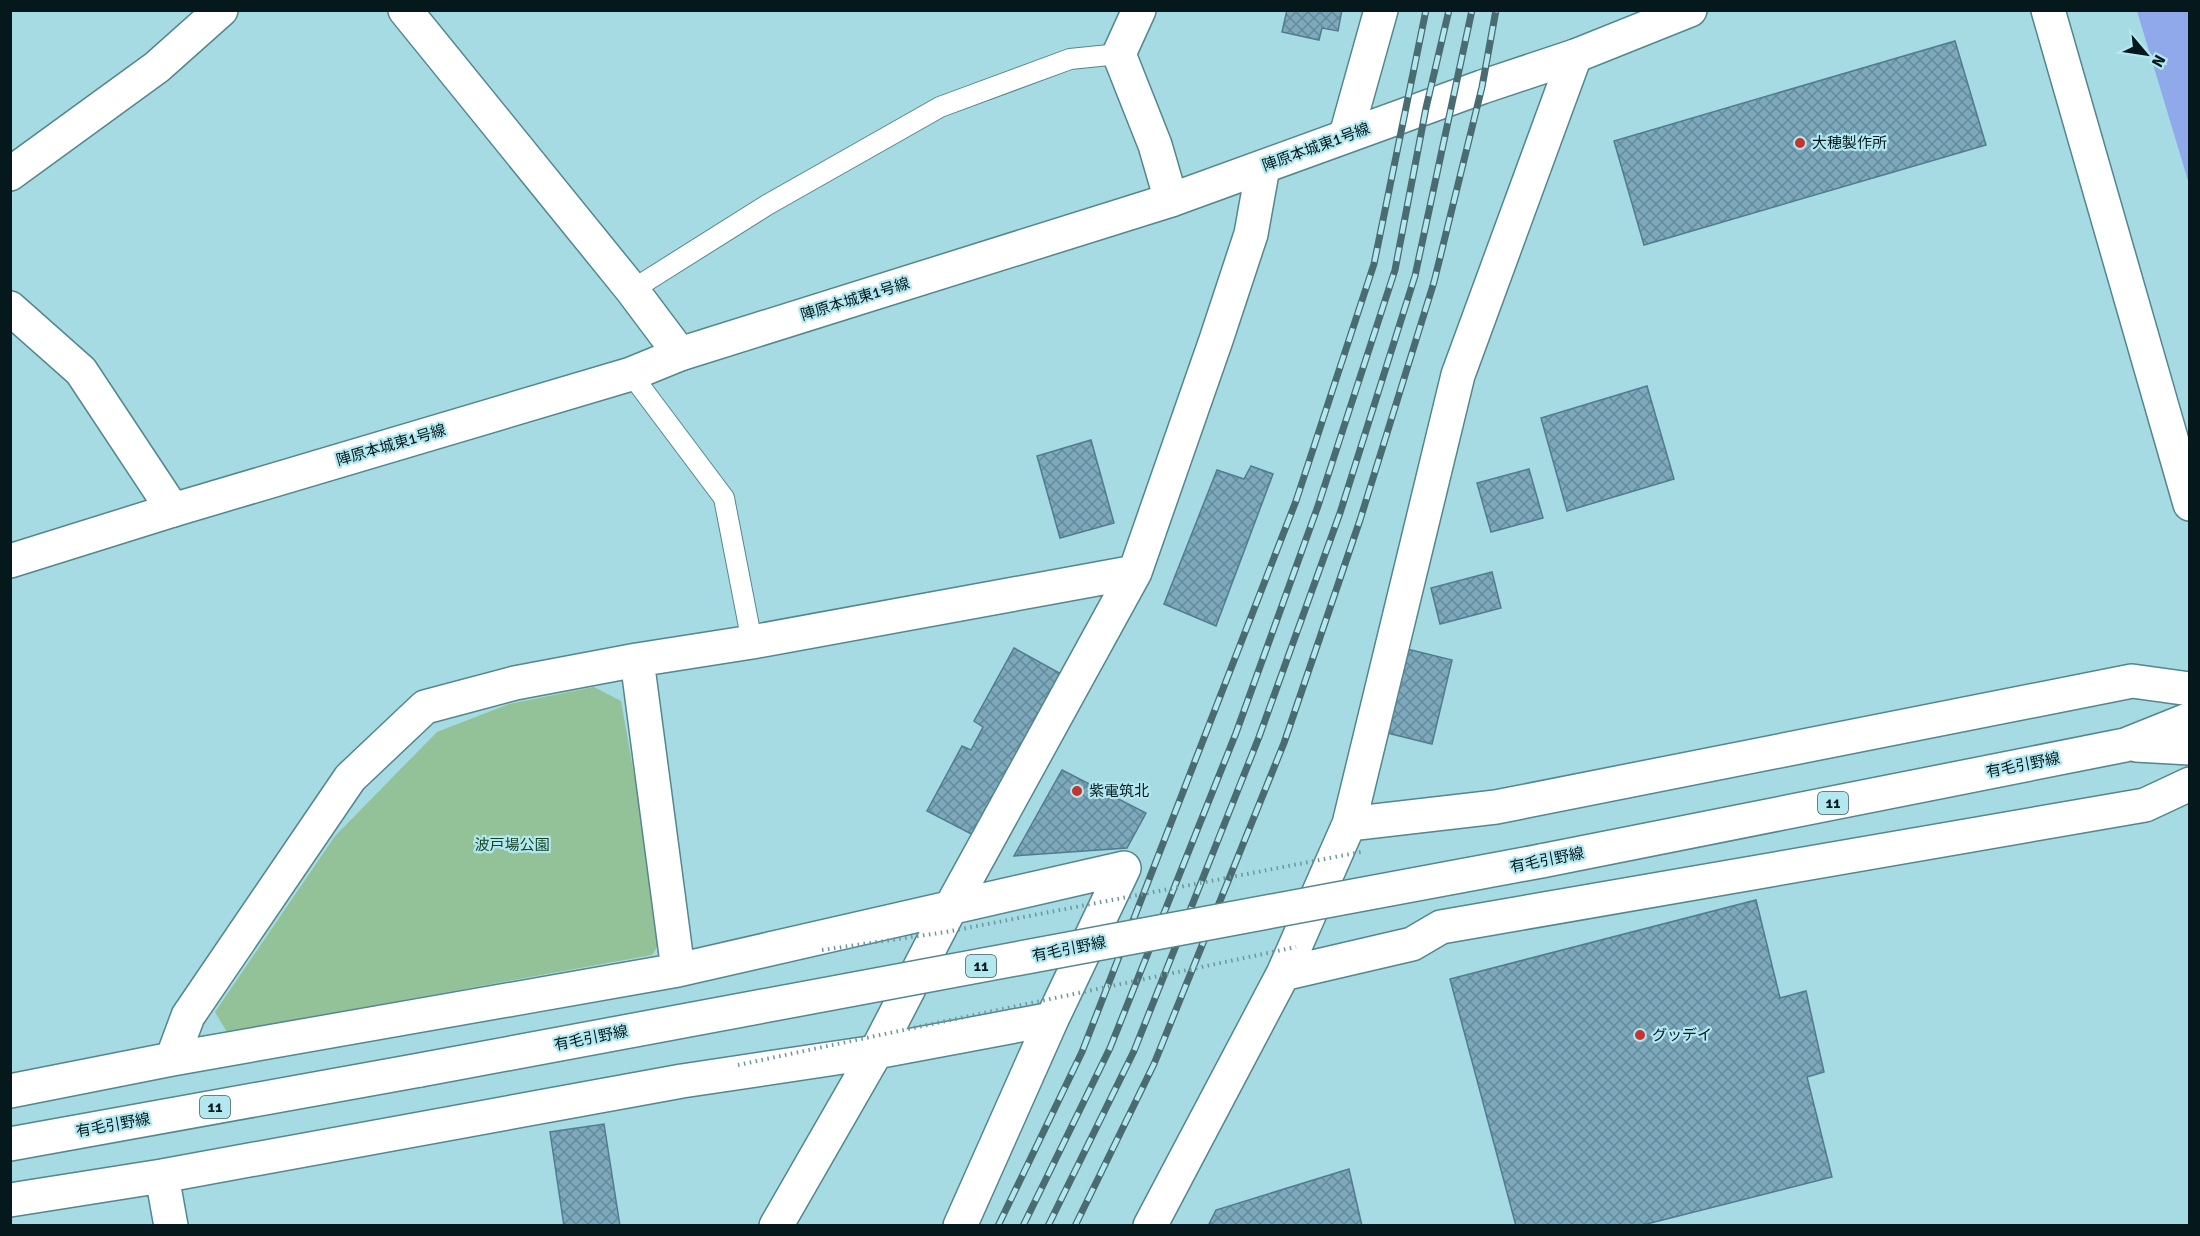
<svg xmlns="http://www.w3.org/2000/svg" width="2200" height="1236" font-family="Signika,'Noto Sans JP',sans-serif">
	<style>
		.park { fill: #93c298 }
		.water { fill: #8fa9ea }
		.building { fill: url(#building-cross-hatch); stroke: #517c8f; stroke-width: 1.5 }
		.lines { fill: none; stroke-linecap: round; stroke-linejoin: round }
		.lane-casing { stroke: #53868d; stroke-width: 22 }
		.street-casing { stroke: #53868d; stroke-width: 36 }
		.secondary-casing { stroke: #53868d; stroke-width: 36 }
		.primary-casing { stroke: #53868d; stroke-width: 36 }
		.lane { stroke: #fff; stroke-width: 20 }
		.street { stroke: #fff; stroke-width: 33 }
		.secondary { stroke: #fff; stroke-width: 33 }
		.primary { stroke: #fff; stroke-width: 33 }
		.rail-casing { stroke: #4a6c71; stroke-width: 7 }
		.rail { stroke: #b3e8f0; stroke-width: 4.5; stroke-dasharray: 14; stroke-linecap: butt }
		.primary-bridge-casing { stroke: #53868d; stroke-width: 36; stroke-linecap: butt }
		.path-bridge { stroke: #6c969c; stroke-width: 4; stroke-dasharray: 1.5 4.5; stroke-linecap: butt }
		.primary-bridge { stroke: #fff; stroke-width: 33 }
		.poi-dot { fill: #c3352e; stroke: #b3e8f0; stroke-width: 2 }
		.labels { text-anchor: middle; stroke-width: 4.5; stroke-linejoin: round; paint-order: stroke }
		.shield { fill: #b3e8f0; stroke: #39575c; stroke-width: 1.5 }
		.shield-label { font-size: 14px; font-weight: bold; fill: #05191c }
		.poi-label { font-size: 15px; fill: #05191c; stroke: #b3e8f0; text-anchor: start }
		.street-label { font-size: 15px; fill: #05191c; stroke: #b3e8f0 }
		.park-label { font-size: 15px; fill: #174320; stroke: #b3e8f0 }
	</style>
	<defs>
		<pattern id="building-cross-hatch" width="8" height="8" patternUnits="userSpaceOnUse" patternTransform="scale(1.5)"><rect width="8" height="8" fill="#7da9bd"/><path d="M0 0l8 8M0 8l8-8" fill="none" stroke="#648999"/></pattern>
	</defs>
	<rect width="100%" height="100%" fill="#a6dbe3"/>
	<path class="park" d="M594 687 621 701 663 938 652 955 227 1032 215 1012 335 836 437 732 509 704Z"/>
	<path class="water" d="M2137 11H2189V184Z"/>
	<path class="building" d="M1287 10H1342L1338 31 1322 28 1319 40 1282 32Z
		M1955 41 1986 145 1644 245 1614 141Z
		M1647 386 1674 479 1567 511 1541 418Z
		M1091 440 1114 523 1060 538 1037 456Z
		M1251 466 1273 474 1216 626 1164 604 1217 470 1244 479Z
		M1529 469 1543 518 1491 532 1477 483Z
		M1492 572 1501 608 1440 624 1431 588Z
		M1014 648 1063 675 979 838 927 811 962 746 971 750 983 727 974 721Z
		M1407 649 1452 660 1432 744 1387 733Z
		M1062 770 1146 813 1127 848 1014 856Z
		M1756 900 1780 998 1806 991 1824 1072 1807 1077 1832 1177 1639 1226H1516L1450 979Z
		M604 1124 620 1226H564L550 1132Z
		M1349 1169 1362 1226H1208L1216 1210Z"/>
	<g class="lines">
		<defs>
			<path id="lane" d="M632 290 767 205 940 107 1070 59 1119 54
				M631 374 724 498 752 642"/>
			<path id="street" d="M405 10 632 290 680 354
				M1139 10 1119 54 1155 145 1171 200
				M1346 135 1381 10
				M10 174 157 67 221 10
				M10 308 81 371 173 510
				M637 660 678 970
				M1349 824 1496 807 2132 681 2190 689
				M1283 974 1412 944 1441 927 2145 805 2190 784
				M172 1059 188 1016 350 778 425 707 515 683 637 660 752 642 1135 572
				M10 1091 172 1059 678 970 1124 868 1052 1019 960 1226
				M162 1176 171 1226
				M10 1200 162 1176 682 1081 876 1052 1052 1019
				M776 1226 876 1052 951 907 1135 572 1216 340 1251 234 1263 167
				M1150 1226 1283 974 1349 824 1458 375 1575 56"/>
			<path id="secondary" d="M2048 10 2190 504
				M10 561 173 510 631 374 680 354 1171 200 1482 87 1575 56 1690 10"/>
			<path id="primary" d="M2136 745 2190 748
				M1541 861 2125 745 2190 719
				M10 1144 420 1070"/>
		</defs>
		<use href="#lane" class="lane-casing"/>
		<use href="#street" class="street-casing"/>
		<use href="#secondary" class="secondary-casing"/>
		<use href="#primary" class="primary-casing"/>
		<use href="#lane" class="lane"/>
		<use href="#street" class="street"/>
		<use href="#secondary" class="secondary"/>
		<use href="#primary" class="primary"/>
		<defs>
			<path id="rail" d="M998 1226 1082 1052 1296 501 1374 264 1426 10
				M1023 1226 1110 1048 1236 733 1318 506 1395 270 1426 108 1449 10
				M1048 1226 1134 1051 1259 737 1340 513 1415 276 1472 10
				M1075 1226 1154 1064 1284 743 1360 520 1434 282 1482 87 1496 10"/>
		</defs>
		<use href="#rail" class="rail-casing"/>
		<use href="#rail" class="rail"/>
		<defs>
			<path id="primary-bridge" d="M420 1070 1541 861"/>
		</defs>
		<use href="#primary-bridge" class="primary-bridge-casing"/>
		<path class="path-bridge" d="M822 950 946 932 1361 852
			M738 1065 1296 947"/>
		<use href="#primary-bridge" class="primary-bridge"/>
	</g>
	<g class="poi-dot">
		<circle cx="1800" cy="143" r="6"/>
		<circle cx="1077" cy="791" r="6"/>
		<circle cx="1640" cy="1035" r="6"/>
	</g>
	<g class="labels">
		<g class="shield">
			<rect x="1818" y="792" width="30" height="22" rx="4.5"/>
			<rect x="966" y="955" width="30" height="22" rx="4.5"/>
			<rect x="200" y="1096" width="30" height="22" rx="4.5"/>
		</g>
		<g class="shield-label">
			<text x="1833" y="808">11</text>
			<text x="981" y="971">11</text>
			<text x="215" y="1112">11</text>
		</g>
		<g class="poi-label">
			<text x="1812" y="148">大穂製作所</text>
			<text x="1089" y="796">紫電筑北</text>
			<text x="1652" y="1040">グッデイ</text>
		</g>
		<g class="street-label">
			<text transform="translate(1316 147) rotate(-20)" y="5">陣原本城東1号線</text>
			<text transform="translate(855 299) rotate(-17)" y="5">陣原本城東1号線</text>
			<text transform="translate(391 445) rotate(-16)" y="5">陣原本城東1号線</text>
			<text transform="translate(2023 765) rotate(-11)" y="5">有毛引野線</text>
			<text transform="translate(1547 860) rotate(-11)" y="5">有毛引野線</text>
			<text transform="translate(1069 949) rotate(-11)" y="5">有毛引野線</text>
			<text transform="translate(591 1038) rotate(-11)" y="5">有毛引野線</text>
			<text transform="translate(113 1125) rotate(-10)" y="5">有毛引野線</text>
		</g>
		<g class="park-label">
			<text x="512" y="850">波戸場公園</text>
		</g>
	</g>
	<rect width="2200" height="1236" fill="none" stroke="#05191c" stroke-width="24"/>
	<g transform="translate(2146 54) rotate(119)" stroke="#b3e8f0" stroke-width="4.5" paint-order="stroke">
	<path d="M0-4.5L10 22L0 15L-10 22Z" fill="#05191c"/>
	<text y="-9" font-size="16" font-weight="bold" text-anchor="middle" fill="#05191c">N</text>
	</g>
</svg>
